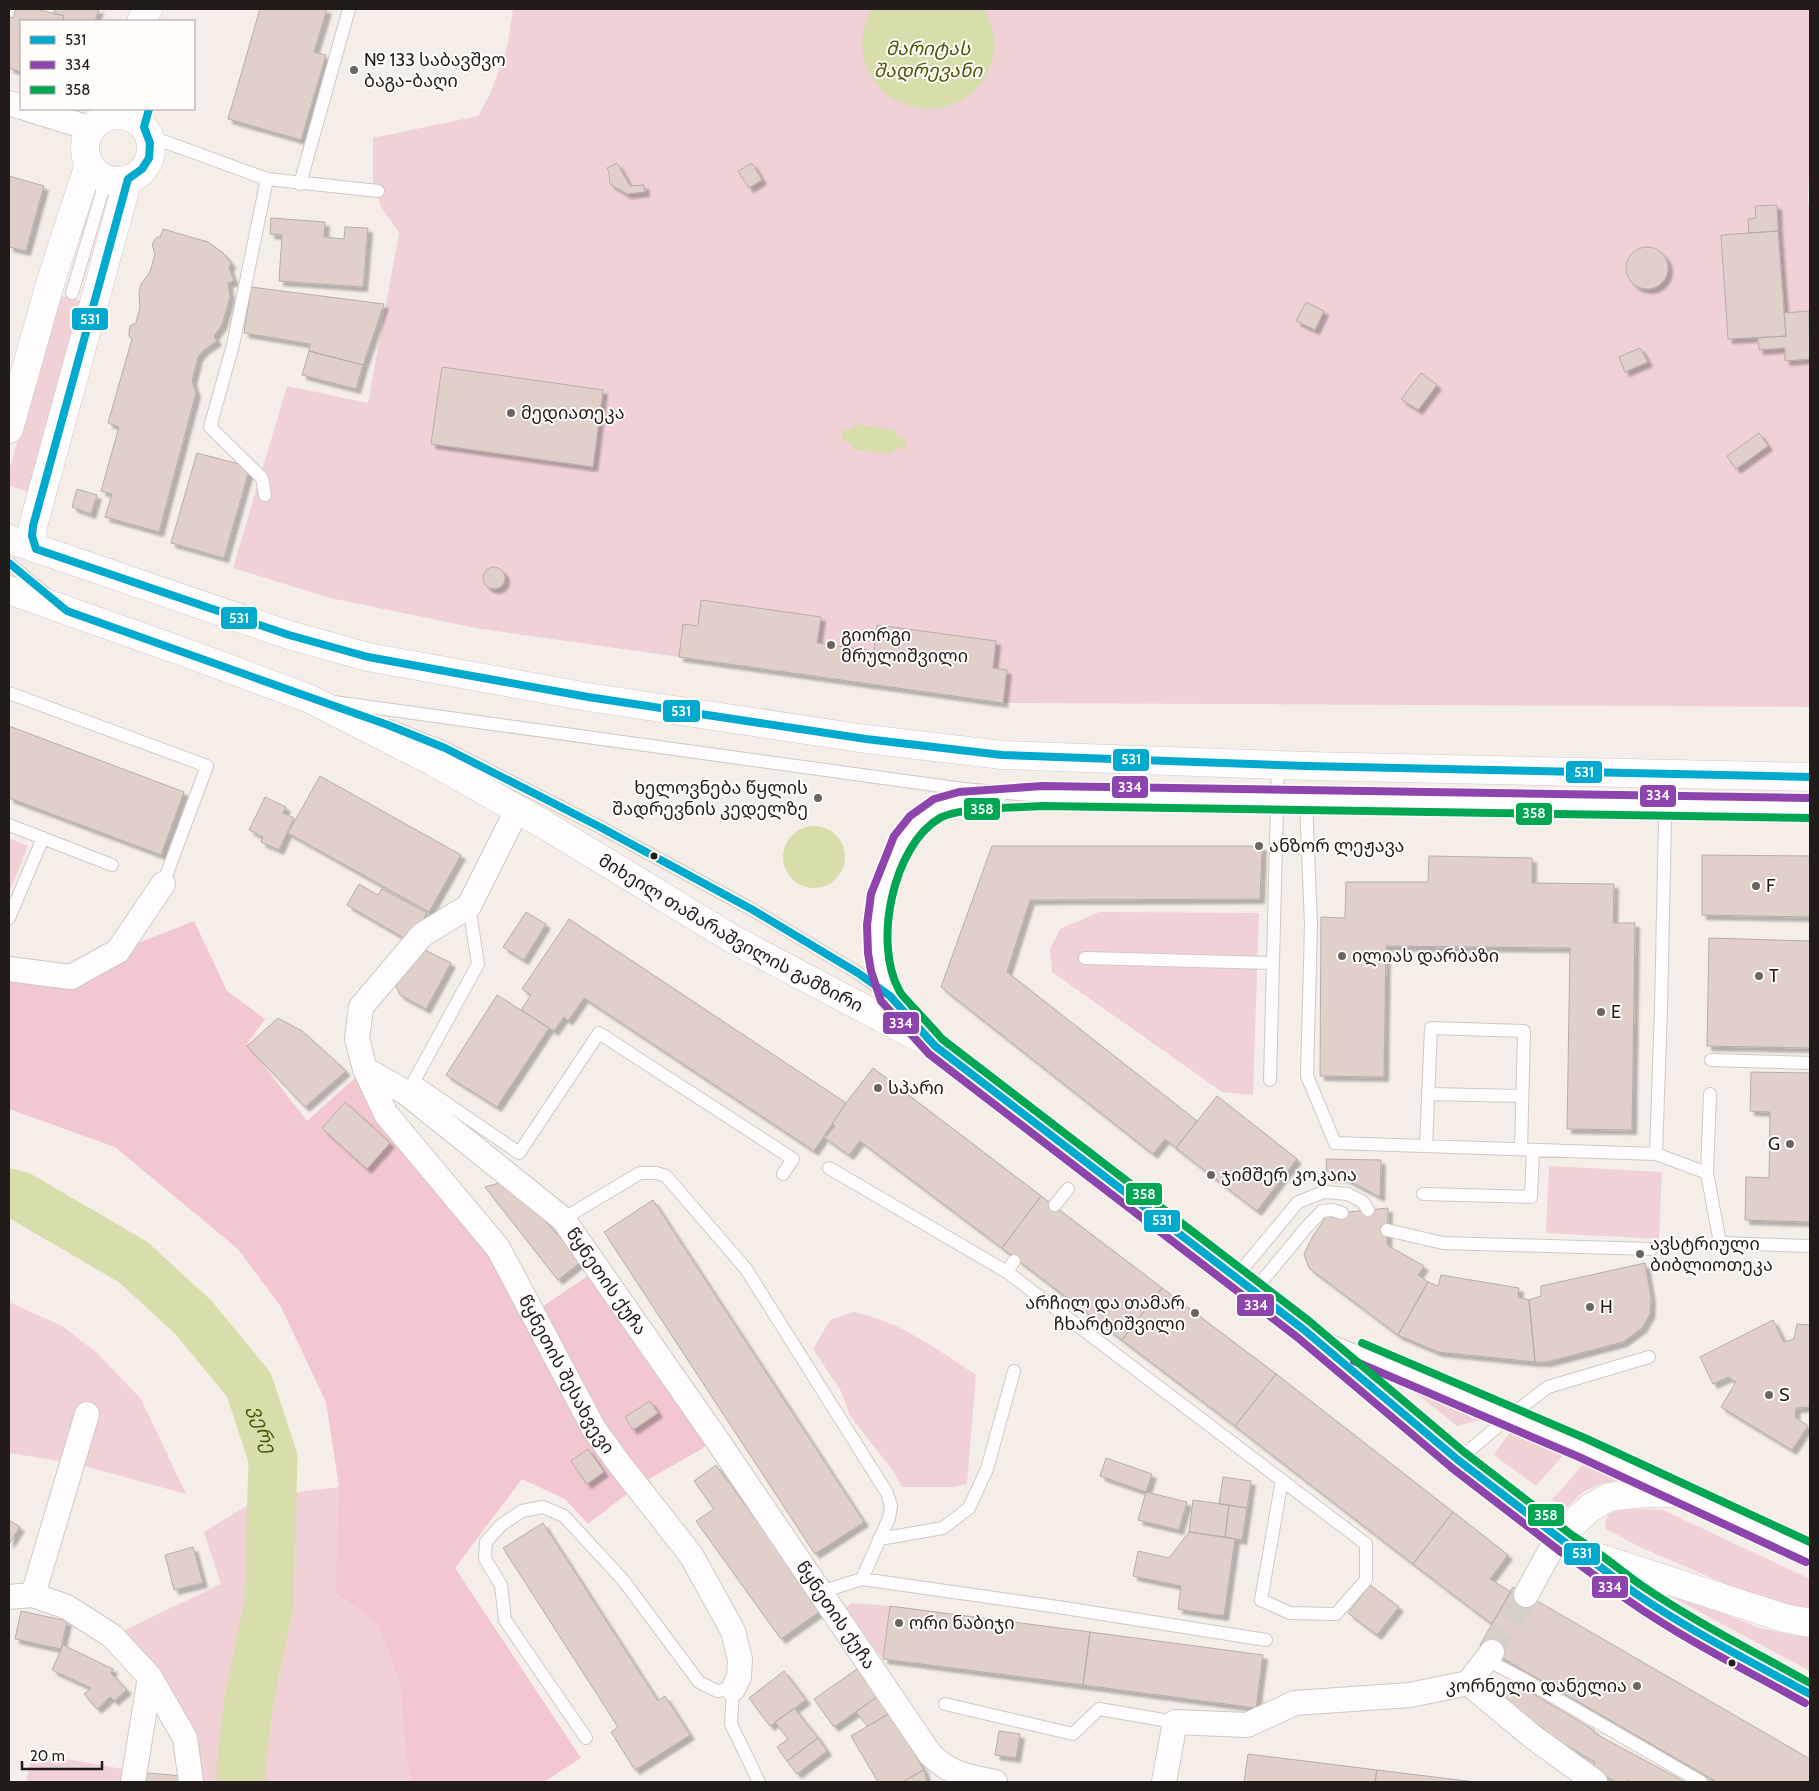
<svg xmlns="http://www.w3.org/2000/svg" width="1819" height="1791" font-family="Cabin,'Noto Sans Georgian',sans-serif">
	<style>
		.green { fill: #f0d1d6 }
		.forest { fill: #f2c7d0 }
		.water { fill: #d7deac }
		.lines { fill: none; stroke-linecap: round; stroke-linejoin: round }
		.river { stroke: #d7deac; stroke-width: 49 }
		.building { fill: #e1cfca; stroke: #b4aeab; filter: url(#shadow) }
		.street-tunnel { stroke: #d5cec9; stroke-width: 24; stroke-dasharray: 24 12; stroke-linecap: butt }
		.lane-casing { stroke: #cec9c4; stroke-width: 14 }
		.street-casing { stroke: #cec9c4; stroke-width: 26 }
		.secondary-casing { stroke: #cec9c4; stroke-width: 29 }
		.lane { stroke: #fefcfc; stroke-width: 12 }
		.street { stroke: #fefcfc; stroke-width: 24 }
		.secondary { stroke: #fefcfc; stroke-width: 28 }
		.bus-1-casing { stroke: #fffcfa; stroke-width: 11 }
		.bus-2-casing { stroke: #fffcfa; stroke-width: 11 }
		.bus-3-casing { stroke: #fffcfa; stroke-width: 11 }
		.bus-1 { stroke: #00a9ce; stroke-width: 8 }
		.bus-2 { stroke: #8e44ad; stroke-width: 8 }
		.bus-3 { stroke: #00a651; stroke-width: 8 }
		.poi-dot { fill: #6b6661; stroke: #fffcfa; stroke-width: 2 }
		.bus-dot { fill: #211c19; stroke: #fffcfa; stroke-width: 2 }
		.labels { text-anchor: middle; stroke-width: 4; stroke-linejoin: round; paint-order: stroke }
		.poi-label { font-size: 18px; fill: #211c19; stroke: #fffcfa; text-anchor: start }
		.street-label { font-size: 18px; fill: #211c19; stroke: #fffcfa }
		.water-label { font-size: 19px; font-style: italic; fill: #4e5808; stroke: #fffcfa }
		.line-badge { stroke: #fffcfa; stroke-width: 2 }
		.badge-label { font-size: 14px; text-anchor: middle; font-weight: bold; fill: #fff }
	</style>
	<defs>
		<filter id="shadow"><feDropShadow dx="4.5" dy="4.5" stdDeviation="1" flood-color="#0004"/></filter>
	</defs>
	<rect width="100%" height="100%" fill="#f5eee8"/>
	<path class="green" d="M513 9H1810V147L1808 200 1810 213V707L1003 703 481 629 330 598 233 568 287 386 368 403 399 233 381 207 373 183V138L478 116 491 92 507 48Z
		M59 295 82 301 30 493 9 485V471Z
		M9 838 28 846 9 893Z
		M1099 912 1259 913 1253 1095 1222 1092 1052 972 1050 949 1060 929Z
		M1549 1166 1662 1172 1659 1239 1546 1233Z
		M9 1302 62 1326 96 1352 141 1399 186 1494 73 1463 9 1453Z
		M853 1312C897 1320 939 1350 976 1375L967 1484 952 1487H902L894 1472 850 1416 841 1391 813 1349 830 1320Z
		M1391 1373 1487 1418 1457 1426Z
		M1512 1429 1566 1452 1536 1486 1494 1455Z
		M1586 1461 1627 1480C1596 1483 1586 1486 1565 1510L1552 1500Z
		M339 1487 335 1593 378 1624 400 1683 406 1754 411 1782H256L257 1736 282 1649 292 1587 289 1493Z
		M251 1503 253 1616 233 1703 229 1782H191L185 1737 112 1636 221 1584 204 1532Z
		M1623 1508 1663 1510 1810 1579V1610L1775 1605 1642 1548 1606 1529 1605 1521 1609 1514Z
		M1631 1575 1759 1628 1798 1636 1810 1635V1671Z
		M852 1603 890 1606 883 1659 843 1610Z
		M32 1753 134 1771 133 1782H26Z"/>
	<path class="forest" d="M194 921 227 991 265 1019 247 1044 307 1121 365 1069 533 1313 598 1269 717 1440 637 1486 588 1524 565 1499 522 1479 455 1568 581 1758 544 1782H411L406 1754 400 1683 378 1624 335 1593 339 1487 326 1402 281 1307 238 1249 115 1147 9 1109V969L71 977 118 951Z"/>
	<path class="water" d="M872 9H984C990 22 996 35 994 49 989 113 905 130 872 77 858 55 860 31 872 9Z
		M854 424 895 430V435L905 439 906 444 904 448 893 450 892 454 851 449 852 444 842 440 843 431 847 429H853Z
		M783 857a31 31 0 1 1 62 0a31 31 0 1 1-62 0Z"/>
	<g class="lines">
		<path class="river" id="s1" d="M9 1193 20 1196 133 1262 194 1318 249 1385 273 1458 269 1602 249 1700 241 1767V1782"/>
	</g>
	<path class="building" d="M16 9H36L64 16 62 21H21V72L9 68V17L13 18Z
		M55 9H99L95 21H62L64 16 54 13Z
		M260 9H327L314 52 326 55 301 140 228 119Z
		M617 163 630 186 644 185 645 192 627 194 610 184 609 172 607 168Z
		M752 163 762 180 749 188 738 171Z
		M9 176 44 186 26 251 9 247Z
		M1777 205 1778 231 1749 233 1748 219 1756 218 1755 206Z
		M271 218 325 222 324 237 344 239 345 227 368 228 363 287 279 281 282 235 270 234Z
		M163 229 208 242 223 253 231 263 229 268 234 281 228 283 230 297 222 325 214 336 217 341 204 350 198 357 192 381 196 393 159 532 105 517 112 494 101 491 119 427 108 423 132 339 129 336V331L130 326 136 323 140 307 139 292 141 284 150 272 155 254 152 244 157 237H160Z
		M1778 231 1786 336 1728 339 1721 235Z
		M1626 268a21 21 0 1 1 42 0a21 21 0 1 1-42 0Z
		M251 287 384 304 363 365 309 351 310 344 244 333Z
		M1306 302 1324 311 1315 330 1296 321Z
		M1809 311 1810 359 1785 361V348L1759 350 1758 338 1786 336 1784 313Z
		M1640 348 1648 362 1625 372 1619 357Z
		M309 351 363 365 356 389 302 375Z
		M442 367 603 390 593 467 431 444Z
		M1421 373 1437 385 1418 410 1401 399Z
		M1759 433 1768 446 1736 469 1727 456Z
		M197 453 250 467 224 558 171 543Z
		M77 489 97 495 91 514 72 507Z
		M483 578a11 11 0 1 1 22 0a11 11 0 1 1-22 0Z
		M701 600 821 617 817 643 844 647 874 651 877 625 996 641 993 668 1007 670 1003 703 679 657 683 624 698 626Z
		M9 726 184 792 161 855 9 798Z
		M320 776 461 855 429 912 288 833Z
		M265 797 286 807 283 813 294 818 279 850 261 842 263 837 249 830Z
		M992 846H1262L1260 899 1030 900 1007 972 1197 1121 1176 1148 1165 1139 1153 1154 941 987Z
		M1702 855 1810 856V917L1702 915Z
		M1429 856 1532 858V883L1614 884 1613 923H1635L1632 1130 1567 1129 1570 948 1386 946 1384 1077 1320 1076 1321 917 1345 918 1346 882H1428Z
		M359 884 378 895 382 889 427 913 411 942 347 905Z
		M526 912 546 924 524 960 503 947Z
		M569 919 846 1103 814 1151 584 998 568 1021 564 1017 554 1031 521 1010 531 995 522 989Z
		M1709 938 1810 941V1048L1707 1046Z
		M423 949 451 963 426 1009 400 995 396 986 415 952Z
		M497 995 549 1028 497 1107 446 1075Z
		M278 1018 302 1031 346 1071 305 1107 247 1046Z
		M873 1068 1041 1196 1002 1248 860 1141 849 1155 825 1138 835 1126 832 1124 846 1103Z
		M1751 1072 1810 1073V1222L1745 1220 1746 1177 1769 1178 1770 1112 1750 1111Z
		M1217 1096 1297 1159 1257 1211 1176 1148Z
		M345 1102 390 1143 367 1169 322 1128Z
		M1326 1159 1381 1160 1380 1197 1344 1178 1327 1177Z
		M510 1180 581 1262 558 1280 485 1187Z
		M1041 1196 1162 1288 1122 1340 1002 1248Z
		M653 1200 864 1522 815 1554 604 1232Z
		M1388 1208 1387 1245 1424 1266 1418 1275 1428 1282 1398 1335 1309 1268 1304 1254 1313 1236 1328 1214Z
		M1645 1263 1651 1298 1650 1314 1642 1328 1623 1342 1547 1362H1535L1529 1300 1541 1296V1286Z
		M1441 1275 1519 1288 1518 1297 1529 1300 1535 1362 1438 1352 1398 1335 1428 1282 1438 1286Z
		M1162 1288 1276 1374 1235 1426 1122 1340Z
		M1773 1320 1784 1342 1794 1339 1797 1324 1810 1325V1407L1796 1408 1795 1417 1808 1426 1792 1450 1721 1407 1736 1382 1728 1377 1713 1384 1700 1357Z
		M1276 1374 1453 1512 1413 1564 1235 1426Z
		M650 1401 658 1413 633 1430 625 1417Z
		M588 1449 604 1472 587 1484 571 1461Z
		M1106 1458 1152 1474 1146 1492 1100 1476Z
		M716 1465 822 1610 781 1639 696 1521 714 1509 694 1481Z
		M1223 1477 1251 1481 1247 1508 1219 1504Z
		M1146 1492 1187 1502 1179 1530 1138 1520Z
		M1193 1500 1229 1505 1225 1537 1189 1532Z
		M1229 1505 1247 1508 1242 1540 1225 1537Z
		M1453 1512 1508 1555 1490 1579 1511 1592 1492 1624 1413 1564Z
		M9 1520 20 1527 9 1544Z
		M543 1523 658 1701 665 1696 690 1735 635 1770 611 1732 618 1727 503 1548Z
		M1189 1532 1235 1539 1224 1616 1178 1609 1181 1586 1133 1576 1138 1551 1169 1558Z
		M193 1547 203 1583 174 1590 165 1555Z
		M1370 1585 1399 1607 1377 1635 1348 1613Z
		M1513 1587 1810 1759V1782H1717L1480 1645Z
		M890 1606 1090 1632 1083 1685 883 1659Z
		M21 1611 67 1621 61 1649 15 1639Z
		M1090 1632 1263 1655 1256 1708 1083 1685Z
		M63 1645 113 1669 111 1673 127 1690 114 1701 110 1697 97 1709 84 1694 91 1688 52 1670Z
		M857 1669 877 1697 834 1727 814 1699Z
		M784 1671 806 1700 770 1726 749 1698Z
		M1510 1680 1594 1730V1733L1685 1782H1632L1628 1780 1626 1782H1616L1591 1769 1595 1762 1543 1732 1544 1729 1500 1698Z
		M877 1697 890 1713 868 1726 856 1712Z
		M794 1708 818 1738 787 1761 777 1747 788 1739 775 1722Z
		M890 1713 924 1770 902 1782H878L851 1736Z
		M999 1731 1020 1734 1016 1758 995 1755Z
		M818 1738 827 1751 797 1774 787 1761Z
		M1248 1754 1377 1770 1375 1782H1244Z
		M924 1770 927 1782H902Z
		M1377 1770 1475 1782H1375Z
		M147 1773 185 1776V1782H146Z"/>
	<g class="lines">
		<path class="street-tunnel" d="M1492 1652 1526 1595"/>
		<defs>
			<path id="lane" d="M149 136 267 179 378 191
				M300 184 349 9
				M72 293 106 179
				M265 495 262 478 210 427 233 345 267 179
				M9 563 47 595
				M9 693 207 766 163 884
				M334 702 963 789 1042 796 1810 808
				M390 726 445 748 600 827 753 910 858 973 890 996 919 1028
				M1306 801 1311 925 1307 1076 1335 1143 1656 1154 1661 1008 1666 773
				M9 825 112 865
				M469 906 478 964 414 1081 519 1153 599 1033 793 1159 783 1174
				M9 918 43 838
				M1085 958 1272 963
				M890 996C885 981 880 967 878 951 873 908 894 825 939 808 958 800 979 800 999 799
				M1711 1060 1810 1063
				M1270 1080 1278 765
				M1428 1094 1522 1096
				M1426 1146 1431 1028 1524 1031 1521 1150
				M1656 1154 1707 1173 1710 1094
				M829 1168 1007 1272
				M1707 1173 1720 1243 1810 1246
				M1423 1194 1531 1197 1533 1150
				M1055 1205 1068 1189
				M563 1219 640 1173H656L666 1176 746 1269 887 1493 891 1506 889 1518 862 1579
				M1387 1230 1443 1243 1651 1249
				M1014 1261 1007 1272 1366 1544V1580L1336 1614 1290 1613 1261 1600 1282 1480
				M1235 1278 1298 1202 1324 1192 1348 1194 1363 1202 1368 1210
				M1253 1292 1305 1229 1322 1211 1332 1210 1342 1213
				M1329 1340C1441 1387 1553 1434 1663 1486
				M1458 1460 1510 1416 1548 1387 1649 1357
				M879 1539 943 1528 969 1508 987 1469 1014 1371
				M821 1592 862 1579 1058 1607 1266 1640
				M1487 1660 1521 1678 1701 1782
				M945 1704 1073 1734 1099 1709 1175 1722
				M586 1738 505 1620 501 1585 485 1559 486 1542 501 1525 522 1511 543 1507 564 1516 623 1580 699 1682 717 1691 733 1689 731 1724 759 1782"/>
			<g id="street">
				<path d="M9 103 21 107"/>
				<path d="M28 109 92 129"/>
				<path id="s2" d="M517 810 469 906 422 935 361 1007 357 1039 365 1069 405 1092 563 1219 717 1440 930 1754C951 1775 967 1776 995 1782"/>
				<path d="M9 969 71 977 118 951 163 884"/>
				<path id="s3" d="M365 1069 386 1114 498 1248 594 1429 621 1466 691 1555 733 1631 740 1659 739 1677 733 1689"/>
				<path d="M33 1595 87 1414"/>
				<path d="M1526 1595 1558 1537"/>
				<path d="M9 1597 33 1595 67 1607 112 1636 150 1677 185 1738 191 1782"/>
				<path d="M1468 1683 1533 1737 1595 1782"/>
				<path d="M133 1782 150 1677"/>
				<path d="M1164 1782 1175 1722 1247 1725 1295 1703 1410 1695 1468 1683 1492 1652"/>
			</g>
			<g id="secondary">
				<path d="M141 21 148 9"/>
				<circle cx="118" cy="148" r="33"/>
				<path d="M9 429 50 284 89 164"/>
				<path d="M9 539 289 635 368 657 588 697 866 739 1002 755 1306 766 1810 777"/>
				<path d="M36 549 32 536 33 526 128 179"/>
				<path id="s4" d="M9 590 195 656 310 699 432 761 545 825 736 941 935 1046 1253 1292 1303 1329 1458 1460 1567 1544 1579 1551 1635 1593 1694 1630 1810 1694"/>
				<path d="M1558 1537 1590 1508 1609 1497 1645 1493H1679L1810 1553"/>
				<path d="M1600 1558 1784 1618 1810 1623"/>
			</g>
		</defs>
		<use href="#lane" class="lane-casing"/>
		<use href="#street" class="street-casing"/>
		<use href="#secondary" class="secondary-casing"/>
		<use href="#lane" class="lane"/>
		<use href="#street" class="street"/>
		<use href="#secondary" class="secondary"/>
		<defs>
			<path id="bus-1" d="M149 109 144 127 150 143 149 158 142 169 128 179 33 526 32 536 36 549 289 635 368 657 588 697 866 739 1002 755 1306 766 1810 777
				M9 563 67 611 388 725 445 748 600 827 753 910 858 973 890 996 935 1046 1303 1329 1458 1460 1567 1544C1591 1558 1612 1577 1635 1593 1690 1631 1751 1662 1810 1694"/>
			<path id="bus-2" d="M1354 1361 1579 1457 1806 1562
				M1805 1703C1746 1670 1685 1640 1629 1601 1606 1585 1585 1567 1561 1552L1452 1468 1297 1337 929 1054 881 1001 871 971 868 953 867 925 871 894 894 836 910 816 934 799 959 792 1042 786 1810 798"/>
			<path id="bus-3" d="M1810 818 1042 806C1018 808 959 807 940 818 893 845 873 943 899 990 901 995 907 1000 911 1005 921 1016 932 1027 942 1039L1309 1321 1464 1452 1573 1536C1597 1550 1618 1569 1641 1585 1695 1622 1753 1651 1810 1683
				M1362 1343 1587 1439 1810 1542"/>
		</defs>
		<use href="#bus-1" class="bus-1-casing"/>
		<use href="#bus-2" class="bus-2-casing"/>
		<use href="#bus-3" class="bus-3-casing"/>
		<use href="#bus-1" class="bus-1"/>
		<use href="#bus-2" class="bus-2"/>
		<use href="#bus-3" class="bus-3"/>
	</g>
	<g class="poi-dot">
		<circle cx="354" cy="70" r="5"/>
		<circle cx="511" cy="413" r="5"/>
		<circle cx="831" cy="645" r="5"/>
		<circle cx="818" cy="798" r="5"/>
		<circle cx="1259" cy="846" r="5"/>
		<circle cx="1756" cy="886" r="5"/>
		<circle cx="1342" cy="956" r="5"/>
		<circle cx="1759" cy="976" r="5"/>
		<circle cx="1601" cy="1012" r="5"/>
		<circle cx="878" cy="1088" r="5"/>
		<circle cx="1790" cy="1144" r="5"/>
		<circle cx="1211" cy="1175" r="5"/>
		<circle cx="1640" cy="1254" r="5"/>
		<circle cx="1590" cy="1307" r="5"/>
		<circle cx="1195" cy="1313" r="5"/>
		<circle cx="1769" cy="1395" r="5"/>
		<circle cx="899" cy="1623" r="5"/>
		<circle cx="1637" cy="1686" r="5"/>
	</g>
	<g class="bus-dot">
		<circle cx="654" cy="856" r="4.5"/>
		<circle cx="1732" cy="1663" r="4.5"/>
	</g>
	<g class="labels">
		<g class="poi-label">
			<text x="364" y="66">№ 133 საბავშვო<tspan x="364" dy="21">ბაგა-ბაღი</tspan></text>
			<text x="521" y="419">მედიათეკა</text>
			<text x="841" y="641">გიორგი<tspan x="841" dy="21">მრულიშვილი</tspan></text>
			<text x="808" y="794" text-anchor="end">ხელოვნება წყლის<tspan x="808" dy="21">შადრევნის კედელზე</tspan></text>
			<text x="1269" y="852">ანზორ ლეჟავა</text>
			<text x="1766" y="892">F</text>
			<text x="1352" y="962">ილიას დარბაზი</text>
			<text x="1769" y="982">T</text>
			<text x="1611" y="1018">E</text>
			<text x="888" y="1094">სპარი</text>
			<text x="1780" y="1150" text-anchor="end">G</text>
			<text x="1221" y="1181">ჯიმშერ კოკაია</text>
			<text x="1650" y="1250">ავსტრიული<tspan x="1650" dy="21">ბიბლიოთეკა</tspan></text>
			<text x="1185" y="1309" text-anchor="end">არჩილ და თამარ<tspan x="1185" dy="21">ჩხარტიშვილი</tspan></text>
			<text x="1600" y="1313">H</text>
			<text x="1779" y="1401">S</text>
			<text x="909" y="1629">ორი ნაბიჯი</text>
			<text x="1627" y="1692" text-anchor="end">კორნელი დანელია</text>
		</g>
		<g class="street-label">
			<text dy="6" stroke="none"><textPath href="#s4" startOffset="802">მიხეილ თამარაშვილის გამზირი</textPath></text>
			<text dy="6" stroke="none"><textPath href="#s2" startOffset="645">წყნეთის ქუჩა</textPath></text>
			<text dy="6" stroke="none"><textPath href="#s3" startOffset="368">წყნეთის შესახვევი</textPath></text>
			<text dy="6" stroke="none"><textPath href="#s2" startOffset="1050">წყნეთის ქუჩა</textPath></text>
		</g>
		<g class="water-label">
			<text x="928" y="55">მარიტას<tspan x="928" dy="22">შადრევანი</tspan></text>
			<text dy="7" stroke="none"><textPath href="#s1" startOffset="358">ვერე</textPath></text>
		</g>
	</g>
	<g class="line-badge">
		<rect x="71" y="307" width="38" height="24" rx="5" fill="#00a9ce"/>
		<rect x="220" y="606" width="38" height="24" rx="5" fill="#00a9ce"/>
		<rect x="662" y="699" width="39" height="24" rx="5" fill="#00a9ce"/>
		<rect x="1112" y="748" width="38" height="24" rx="5" fill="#00a9ce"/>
		<rect x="1565" y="760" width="38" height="24" rx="5" fill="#00a9ce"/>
		<rect x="1111" y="775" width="38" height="24" rx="5" fill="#8e44ad"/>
		<rect x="1639" y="784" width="38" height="24" rx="5" fill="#8e44ad"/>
		<rect x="963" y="797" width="38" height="24" rx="5" fill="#00a651"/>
		<rect x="1515" y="802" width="38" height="24" rx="5" fill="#00a651"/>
		<rect x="882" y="1011" width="38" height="24" rx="5" fill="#8e44ad"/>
		<rect x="1125" y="1182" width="38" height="24" rx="5" fill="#00a651"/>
		<rect x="1143" y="1209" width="38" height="24" rx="5" fill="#00a9ce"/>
		<rect x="1236" y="1293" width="39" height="24" rx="5" fill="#8e44ad"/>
		<rect x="1527" y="1503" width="38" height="24" rx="5" fill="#00a651"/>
		<rect x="1563" y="1542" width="38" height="24" rx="5" fill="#00a9ce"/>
		<rect x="1591" y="1575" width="38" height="24" rx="5" fill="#8e44ad"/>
	</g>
	<g class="badge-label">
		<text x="90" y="324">531</text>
		<text x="239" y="623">531</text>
		<text x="681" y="716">531</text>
		<text x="1131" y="764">531</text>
		<text x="1584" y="777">531</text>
		<text x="1130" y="792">334</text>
		<text x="1658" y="800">334</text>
		<text x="982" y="814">358</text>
		<text x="1534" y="818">358</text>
		<text x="901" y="1028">334</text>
		<text x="1144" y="1199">358</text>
		<text x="1162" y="1225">531</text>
		<text x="1256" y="1310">334</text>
		<text x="1546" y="1520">358</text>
		<text x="1582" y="1558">531</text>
		<text x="1610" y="1592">334</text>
	</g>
	<rect width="1819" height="1791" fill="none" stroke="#211c19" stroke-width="20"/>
	<rect x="20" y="20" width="175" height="90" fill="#fffcfa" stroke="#a6a2a0"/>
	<rect x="30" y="36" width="25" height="8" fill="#00a9ce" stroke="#a6a2a0"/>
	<text x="65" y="45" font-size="15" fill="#211c19">531</text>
	<rect x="30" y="61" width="25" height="8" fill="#8e44ad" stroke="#a6a2a0"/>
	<text x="65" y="70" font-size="15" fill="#211c19">334</text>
	<rect x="30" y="86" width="25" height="8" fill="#00a651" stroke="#a6a2a0"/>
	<text x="65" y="95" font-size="15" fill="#211c19">358</text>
	<path d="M22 1761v8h80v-8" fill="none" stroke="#211c19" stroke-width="2.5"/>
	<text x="30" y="1761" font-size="15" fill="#211c19" stroke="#fffcfa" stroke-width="4" paint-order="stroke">20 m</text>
</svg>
